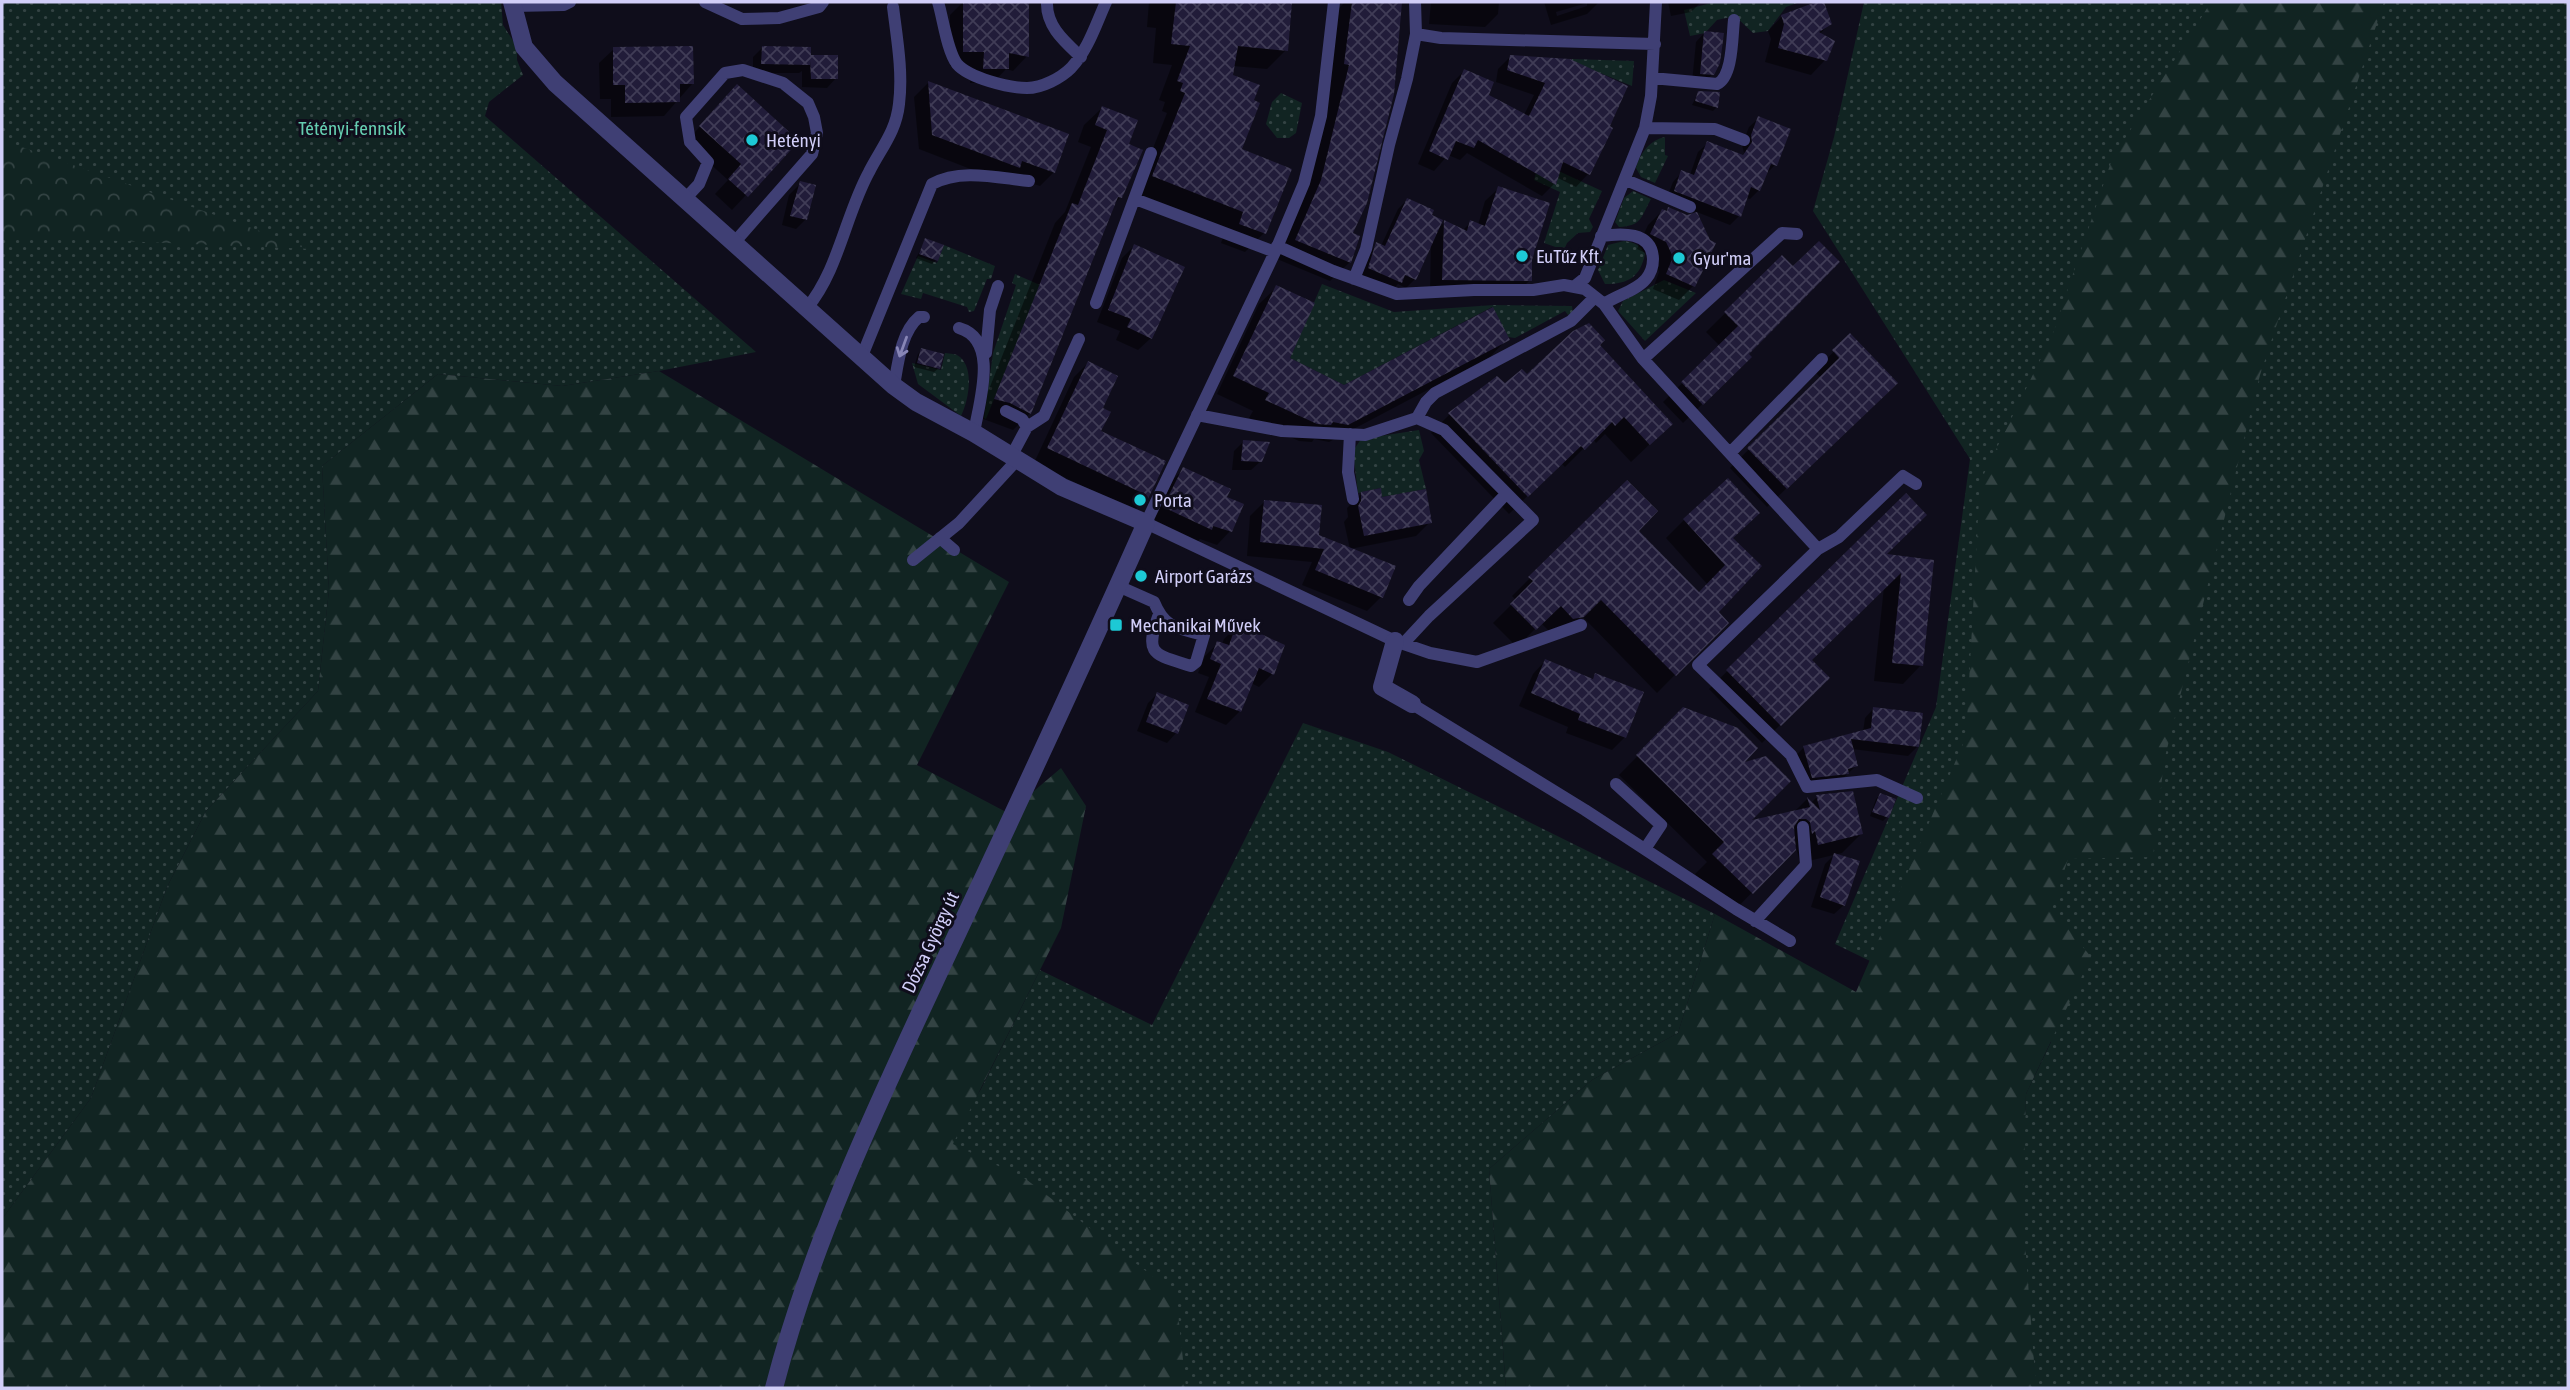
<svg xmlns="http://www.w3.org/2000/svg" width="2570" height="1390" font-family="'Asap Condensed',sans-serif">
	<style>
		.grass { fill: url(#grass-dots) }
		.forest { fill: url(#forest-firs) }
		.park { fill: url(#park-crowns) }
		.shadow { fill: #0007; fill-rule: evenodd }
		.building { fill: url(#building-cross-hatch) }
		.lines { fill: none; stroke-linecap: round; stroke-linejoin: round }
		.service { stroke: #3f3f74; stroke-width: 12 }
		.minor { stroke: #3f3f74; stroke-width: 18 }
		.oneway { stroke: #8886b6 }
		.poi-dot { fill: #1dc9d5; stroke: #0f0d1b; stroke-width: 2.5 }
		.labels { text-anchor: middle; stroke-width: 6; stroke-linejoin: round; paint-order: stroke }
		.park-label { font-size: 19px; fill: #65cdb0; stroke: #0f0d1b }
		.poi-label { font-size: 19px; fill: #d1cef8; stroke: #0f0d1b; text-anchor: start }
		.street-label { font-size: 19px; fill: #d1cef8; stroke: #0f0d1b }
	</style>
	<defs>
		<pattern id="grass-dots" width="8" height="8" patternUnits="userSpaceOnUse" patternTransform="scale(1.75)"><rect width="8" height="8" fill="#112422"/><path d="M2 2h.1M6 6h.1" fill="none" stroke="#334343" stroke-width="1.8" stroke-linecap="round"/></pattern>
		<pattern id="forest-firs" width="22" height="20" patternUnits="userSpaceOnUse" patternTransform="scale(1.75)"><rect width="22" height="20" fill="#112422"/><path d="M5 1l3.5 6h-7zM16 11l3.5 6h-7z" fill="#334343"/></pattern>
		<pattern id="park-crowns" width="20" height="18" patternUnits="userSpaceOnUse" patternTransform="scale(1.75)"><rect width="20" height="18" fill="#112422"/><path d="M2 6a3 3 0 1 1 6 0M12 15a3 3 0 1 1 6 0" fill="none" stroke="#334343"/></pattern>
		<pattern id="building-cross-hatch" width="8" height="8" patternUnits="userSpaceOnUse" patternTransform="scale(1.75)"><rect width="8" height="8" fill="#211c39"/><path d="M0 0l8 8M0 8l8-8" fill="none" stroke="#403c56"/></pattern>
	</defs>
	<rect width="100%" height="100%" fill="#0f0d1b"/>
	<path class="grass" d="M2 2H501L503 25 517 47V60L523 75 489 102 485 116 756 352 659 371 562 386 438 374 322 466 329 590 318 691 206 811 167 887 91 1098 2 1219Z
		M1715 2H1797V3L1786 7 1768 31 1753 33 1735 16 1717 20 1705 33 1690 36 1684 10Z
		M1864 2H2568V1388H1836L2025 1117 2026 1094 2051 1042 1959 1004 1835 944 1936 707 1970 459 1813 211 1834 137Z
		M1572 59 1634 61 1632 86 1593 70 1558 87Z
		M1281 93 1302 103 1296 133 1289 138H1277L1266 124 1272 102Z
		M1665 137V155L1668 156 1655 183 1641 177 1636 168C1640 153 1650 140 1665 137Z
		M1539 162 1602 191 1589 219 1593 227 1590 232 1578 233 1567 243 1564 250 1544 243 1560 192 1534 180Z
		M1633 191 1651 199C1641 217 1642 226 1619 227L1615 222 1624 198Z
		M1624 241C1634 242 1640 245 1645 254 1640 277 1629 284 1605 284L1598 270 1608 245Z
		M944 245 995 266 991 279H987L974 311 969 312 967 307 923 293 921 299 901 294 918 256 937 263Z
		M1015 274 1040 285 986 419 984 418 993 353 1016 285 1012 283Z
		M1664 280 1696 293 1645 341 1618 311 1623 301Z
		M1322 284 1394 312 1494 305 1572 306 1573 313 1568 315 1565 311 1515 338 1508 337 1492 307 1344 385 1290 358Z
		M945 353C951 354 955 353 960 357 975 370 968 402 961 416L918 384 912 363 941 370Z
		M1419 430 1424 451 1419 460 1426 489 1382 497 1380 488 1358 493 1353 451 1361 439Z
		M1303 723 1388 752 1715 914 1678 1033 1592 1080 1489 1169 1506 1388H794L981 1089 1040 970 1152 1025Z"/>
	<path class="forest" d="M2211 2H2384L2260 375 2164 761 2153 857 2068 859 2052 909 2091 957 2026 1094 2023 1216 2036 1388H1506L1489 1169 1592 1080 1678 1033 1715 914 1856 992 1966 737 1980 482 2052 336 2112 159Z
		M659 371 1009 582 917 765 1008 813 1061 768 1086 806 1061 928 953 1144 1027 1180 1176 1294 1186 1388H2V1219L91 1098 167 887 206 811 318 691 329 590 322 466 438 374 562 386Z"/>
	<path class="park" d="M2 140 311 249 2 236Z"/>
	<path class="shadow" d="M963 2H1028L1027 56 1013 71 1006 69 993 83H970V66H950V15Z
		M1149 2H1291L1286 50 1267 69 1233 66 1231 76 1252 101 1240 150 1264 233 1245 252 1221 243 1225 232 1134 196 1167 113 1162 111 1165 102 1159 100 1172 65 1153 63 1156 28 1147 27Z
		M1345 2H1401L1392 94 1351 234 1350 262 1330 281 1277 259 1302 201 1334 13Z
		M1431 2H1499L1498 14 1485 27 1429 24Z
		M1544 2H1599L1587 14 1551 25ZM1587 3V6L1557 16 1556 12Z
		M1668 2H1700V3L1691 12 1671 16Z
		M1822 2 1830 23 1819 35 1825 60 1811 75 1765 62 1771 39 1768 31 1782 16Z
		M1705 32 1713 74 1703 83 1692 82 1696 42Z
		M762 48 809 57 836 78 827 88 802 87V71L799 73H753V57Z
		M614 49 692 84 664 116 611 117V99H600L599 63Z
		M1510 57 1611 128 1588 174 1576 187 1556 177 1554 184 1542 196 1467 153 1460 160 1448 155 1434 171 1418 164 1452 83 1464 71 1486 95 1524 115 1534 95 1496 82 1498 69Z
		M928 83 1054 172 1040 186 1009 176 1004 182 919 149 914 97Z
		M1698 93 1717 107 1713 111 1692 105Z
		M723 101 796 141 732 210 715 194 728 180 686 142Z
		M1102 108 1126 145 1121 197 1113 205 1031 412 1013 430 978 417 1055 223 1065 212 1091 147 1078 142 1084 125Z
		M1759 118 1775 165 1766 174 1759 190 1750 199 1746 198 1739 216 1730 225 1666 200 1673 182 1682 172 1690 175 1698 152 1708 143 1742 156 1744 153 1742 145 1749 127Z
		M801 183 806 219 796 229 782 225 789 195Z
		M1499 188 1530 260V280L1516 294 1430 292 1431 242 1415 279 1406 288 1398 284 1391 291 1360 277 1368 254 1377 245 1381 246 1398 209 1407 200 1429 216 1436 230 1444 223 1462 231 1471 222 1478 225 1485 201Z
		M1668 209 1693 286 1679 300 1653 289 1659 272 1652 256 1637 249 1648 225 1662 211 1666 212Z
		M926 240 936 260 932 264 916 258Z
		M1134 246 1151 338 1138 350 1116 340 1120 331 1097 322 1122 258Z
		M1782 257 1747 354 1750 357 1683 423 1663 402 1720 346 1706 332Z
		M1277 287 1287 359 1344 387 1507 339 1490 357 1329 442 1314 439 1312 442 1299 441 1249 418 1253 411 1217 394 1259 304Z
		M1850 336 1876 402 1767 507 1730 468 1821 378 1814 371Z
		M1597 345 1652 442 1631 462 1605 434 1596 443 1593 439 1565 467 1561 463 1509 514 1431 433 1449 415 1497 378 1504 386Z
		M922 350 939 368 934 372 914 367 918 354Z
		M1088 363 1101 409 1099 432 1164 461 1146 498 1132 513 1127 507 1034 463 1074 377Z
		M1244 441 1261 461 1251 470H1232L1234 451Z
		M1184 469 1225 498 1230 531 1217 545 1200 539 1197 542 1151 521 1170 482Z
		M1627 482 1636 531 1699 594 1708 585 1666 538 1684 520 1731 539 1716 612 1726 623 1657 693 1582 616 1564 635 1554 636 1541 623 1517 647 1493 623 1516 600 1512 596Z
		M1361 494 1381 499 1430 522 1416 536 1350 549 1381 597 1367 611 1302 585 1312 562 1247 556 1250 516 1265 501 1317 536 1350 549 1344 522 1348 517 1347 508Z
		M1906 496 1883 556 1932 561 1921 665 1903 684 1874 681 1884 587 1810 660 1827 678 1762 743 1709 689Z
		M1238 625 1272 674 1259 687 1251 683 1240 711 1226 725 1195 712 1209 677 1198 673 1205 656 1218 643 1222 644 1224 639Z
		M1545 661 1591 680 1595 676 1625 737 1612 750 1566 733 1568 727 1519 706 1533 674Z
		M1157 694 1176 733 1167 743 1137 731 1148 703Z
		M1874 708 1917 747 1908 756 1852 749 1856 766 1838 783 1803 786 1795 757 1804 747 1863 732 1865 718Z
		M1684 709 1739 765 1746 823 1794 812 1807 799 1811 803 1817 797 1861 834 1842 853 1800 863 1796 847 1733 912 1695 874 1707 862 1619 775Z
		M1880 795 1887 817 1883 821 1870 816 1876 799Z
		M1834 855 1844 905 1834 914 1811 907 1825 864Z"/>
	<path class="building" d="M963 2H1029V57L1009 53V69H983L984 52H963Z
		M1176 2H1292L1288 51 1238 46 1233 75 1260 85 1254 100 1260 103 1242 149 1292 169 1266 234 1239 224 1243 212 1152 176 1185 93 1180 91 1183 83 1177 81 1190 46 1171 44Z
		M1352 2H1402L1394 94 1367 203 1353 233 1360 236 1351 263 1295 240 1321 180 1349 65 1344 64Z
		M1816 2H1824L1832 24 1819 32 1835 41 1827 61 1778 48 1784 24 1781 15Z
		M1704 31 1724 33 1720 63 1714 75 1700 74Z
		M693 46 694 84H680V102L625 103V85H613V47Z
		M762 46 811 47V55H838V79H811L810 60V65L761 64Z
		M1510 55 1570 59 1628 86 1610 126 1613 128 1590 175 1563 162 1556 185 1478 140 1474 148 1456 141 1448 160 1429 151 1464 69 1494 82 1489 95 1529 116 1545 83 1507 70Z
		M928 81 1069 134 1055 173 1022 161 1020 168 932 135Z
		M737 84 799 141 748 197 728 179 741 164 699 126Z
		M1698 91 1720 92 1718 108 1695 101Z
		M1102 106 1138 120 1129 144 1143 150 1122 198 1118 197 1031 414 1010 403 994 399 1072 203 1078 205 1107 130 1095 125Z
		M1758 116 1791 129 1777 166 1771 164 1760 191 1751 187 1741 217 1674 191 1681 170 1694 175 1707 141 1743 155 1752 142 1751 135Z
		M800 181 816 185 807 220 790 216Z
		M1498 186 1550 203 1532 260V281L1442 280 1444 220 1467 231 1470 220 1485 226Z
		M1407 198 1434 210 1432 215 1443 220 1416 280 1405 275 1402 283 1368 268 1376 242 1385 246Z
		M1668 207 1687 215 1697 212 1710 240 1716 243 1695 287 1666 274 1673 257 1666 242 1650 234 1662 209 1667 211Z
		M925 238 944 245 938 261 919 254Z
		M1819 241 1840 262 1749 354 1752 357 1703 405 1681 382 1738 326 1724 312 1782 255 1793 266Z
		M1134 244 1185 267 1152 339 1127 327 1131 319 1108 310Z
		M1276 285 1315 303 1290 358 1344 385 1493 307 1510 340 1348 425 1333 422 1331 425 1317 424 1265 400 1269 393 1233 376Z
		M1589 323 1605 340 1600 345 1673 424 1650 445 1624 417 1615 426 1612 422 1585 450 1581 446 1528 497 1448 413 1497 376 1505 383 1522 369 1527 374 1573 331Z
		M1850 333 1898 383 1787 489 1747 448 1839 358 1832 350Z
		M921 348 944 354 940 369 917 363Z
		M1088 361 1118 376 1103 408 1111 412 1101 431 1166 461 1148 499 1138 495 1140 492 1047 448Z
		M1243 440 1270 442 1262 462 1241 461Z
		M1183 467 1231 489 1227 497 1244 504 1232 532 1213 526 1212 530 1163 507Z
		M1728 478 1760 513 1733 538 1762 566 1719 612 1729 623 1676 676 1601 600 1584 617 1573 619 1561 606 1536 630 1510 604 1533 581 1528 577 1627 480 1658 511 1639 531 1699 592 1725 565 1683 519Z
		M1381 488 1382 497 1426 489 1432 523 1364 536 1358 506 1361 501V492Z
		M1906 493 1927 515 1887 554 1934 560 1923 666 1892 663 1901 573 1812 660 1830 678 1781 726 1726 670Z
		M1264 500 1322 505 1319 535 1396 566 1383 598 1315 570 1324 549 1260 542Z
		M1237 623 1285 645 1274 675 1259 668 1241 712 1207 699 1221 664 1210 659 1217 641 1229 645Z
		M1545 659 1593 679 1595 673 1644 692 1626 738 1578 720 1580 714 1531 693Z
		M1157 692 1189 705 1178 734 1146 722Z
		M1683 707 1738 728 1758 748 1745 762 1766 756 1791 781 1752 820 1810 807 1807 797 1820 810 1816 795 1853 791 1863 834 1818 845 1815 831 1812 834 1810 822 1806 819H1799L1794 827 1796 850 1753 894 1712 854 1724 842 1636 755Z
		M1873 707 1923 713 1919 747 1851 739 1858 766 1848 769 1849 774 1812 778 1803 746 1871 728Z
		M1880 793 1896 799 1889 818 1872 812Z
		M1834 853 1860 861 1845 906 1820 897Z"/>
	<g class="lines">
		<path class="service" d="M705 2 742 19 779 18 819 7 823 2
			M938 2C943 18 947 51 957 64 969 78 1009 88 1027 88 1042 88 1061 78 1071 68 1088 50 1096 24 1106 2
			M1047 2C1046 26 1064 41 1081 57
			M1334 2 1321 116 1304 183 1275 252 1146 523 1395 641 1430 653 1477 662 1581 625
			M513 6 564 5 570 2
			M1416 34 1441 38 1655 44
			M1652 78 1717 84C1733 77 1732 37 1734 20
			M1645 128 1715 129 1744 140
			M1626 180 1690 207
			M1135 199 1275 252
			M684 200 699 184 708 162 690 142 686 117 725 73 743 70 783 83 808 103 814 117 817 133 812 154 733 244
			M1601 236C1621 233 1652 231 1653 259 1653 266 1651 273 1646 279 1636 291 1617 295 1604 304
			M1277 246 1333 271 1397 294 1474 290H1533L1564 285 1585 289 1604 304 1643 359 1818 549 1698 665 1791 755 1807 787 1877 780 1917 798
			M1354 279 1366 249 1389 145 1407 79 1416 34 1415 2
			M1575 286 1585 278 1645 128 1651 96 1656 2
			M1096 303 1151 153
			M807 308C839 269 845 216 869 172 881 148 896 132 899 104 903 72 897 39 893 7
			M959 328C1000 340 979 402 974 433
			M986 353 990 310 998 286
			M862 356 932 184C961 168 998 178 1029 181
			M1643 359 1782 233 1797 234
			M894 386C898 363 901 332 919 317H924
			M1006 411 1022 419 1027 427
			M1197 415 1282 431 1365 435 1417 418 1444 430 1533 520 1429 616 1403 644
			M1417 418 1426 402 1435 393 1571 321 1595 297
			M1350 434 1348 472 1353 499
			M1730 453 1822 359
			M1012 455 1027 427 1044 416 1079 339
			M940 538 954 550
			M1818 549 1839 537 1903 476 1916 484
			M913 560 959 523 1018 459
			M1118 586 1154 602C1165 629 1178 628 1204 635L1196 662 1191 666C1153 654 1144 655 1159 614
			M1409 600 1419 586 1506 494
			M1412 704 1585 810 1736 909 1790 941
			M1616 784 1661 825 1645 849
			M1755 921 1806 865 1803 827"/>
		<path class="minor" d="M512 2 524 47 555 83 894 386 916 402 974 433 1062 487 1146 523C1080 672 1011 819 942 966 878 1103 812 1241 774 1388
			M1395 641 1382 687 1412 704"/>
	</g>
	<defs><path id="oneway-shaft" d="M-6 0H5M1.5-3L5.5 0L1.5 3" fill="none" stroke-width="1.6" stroke-linecap="round" stroke-linejoin="round" transform="scale(1.75)"/></defs>
	<use class="oneway" href="#oneway-shaft" transform="translate(903 347) rotate(110)"/>
	<g class="poi-dot">
		<circle cx="752" cy="140" r="7"/>
		<circle cx="1522" cy="256" r="7"/>
		<circle cx="1679" cy="258" r="7"/>
		<circle cx="1140" cy="500" r="7"/>
		<circle cx="1141" cy="576" r="7"/>
		<rect x="1109" y="618" width="14" height="14" rx="3.5"/>
	</g>
	<g class="labels">
		<g class="park-label">
			<text x="352" y="135">Tétényi-fennsík</text>
		</g>
		<g class="poi-label">
			<text x="766" y="147">Hetényi</text>
			<text x="1536" y="263">EuTűz Kft.</text>
			<text x="1693" y="265">Gyur'ma</text>
			<text x="1154" y="507">Porta</text>
			<text x="1155" y="583">Airport Garázs</text>
			<text x="1130" y="632">Mechanikai Művek</text>
		</g>
		<g class="street-label">
			<text transform="translate(930 942) rotate(-65)" y="7">Dózsa György út</text>
		</g>
	</g>
	<rect width="2570" height="1390" fill="none" stroke="#d1cef8" stroke-width="7"/>
</svg>
